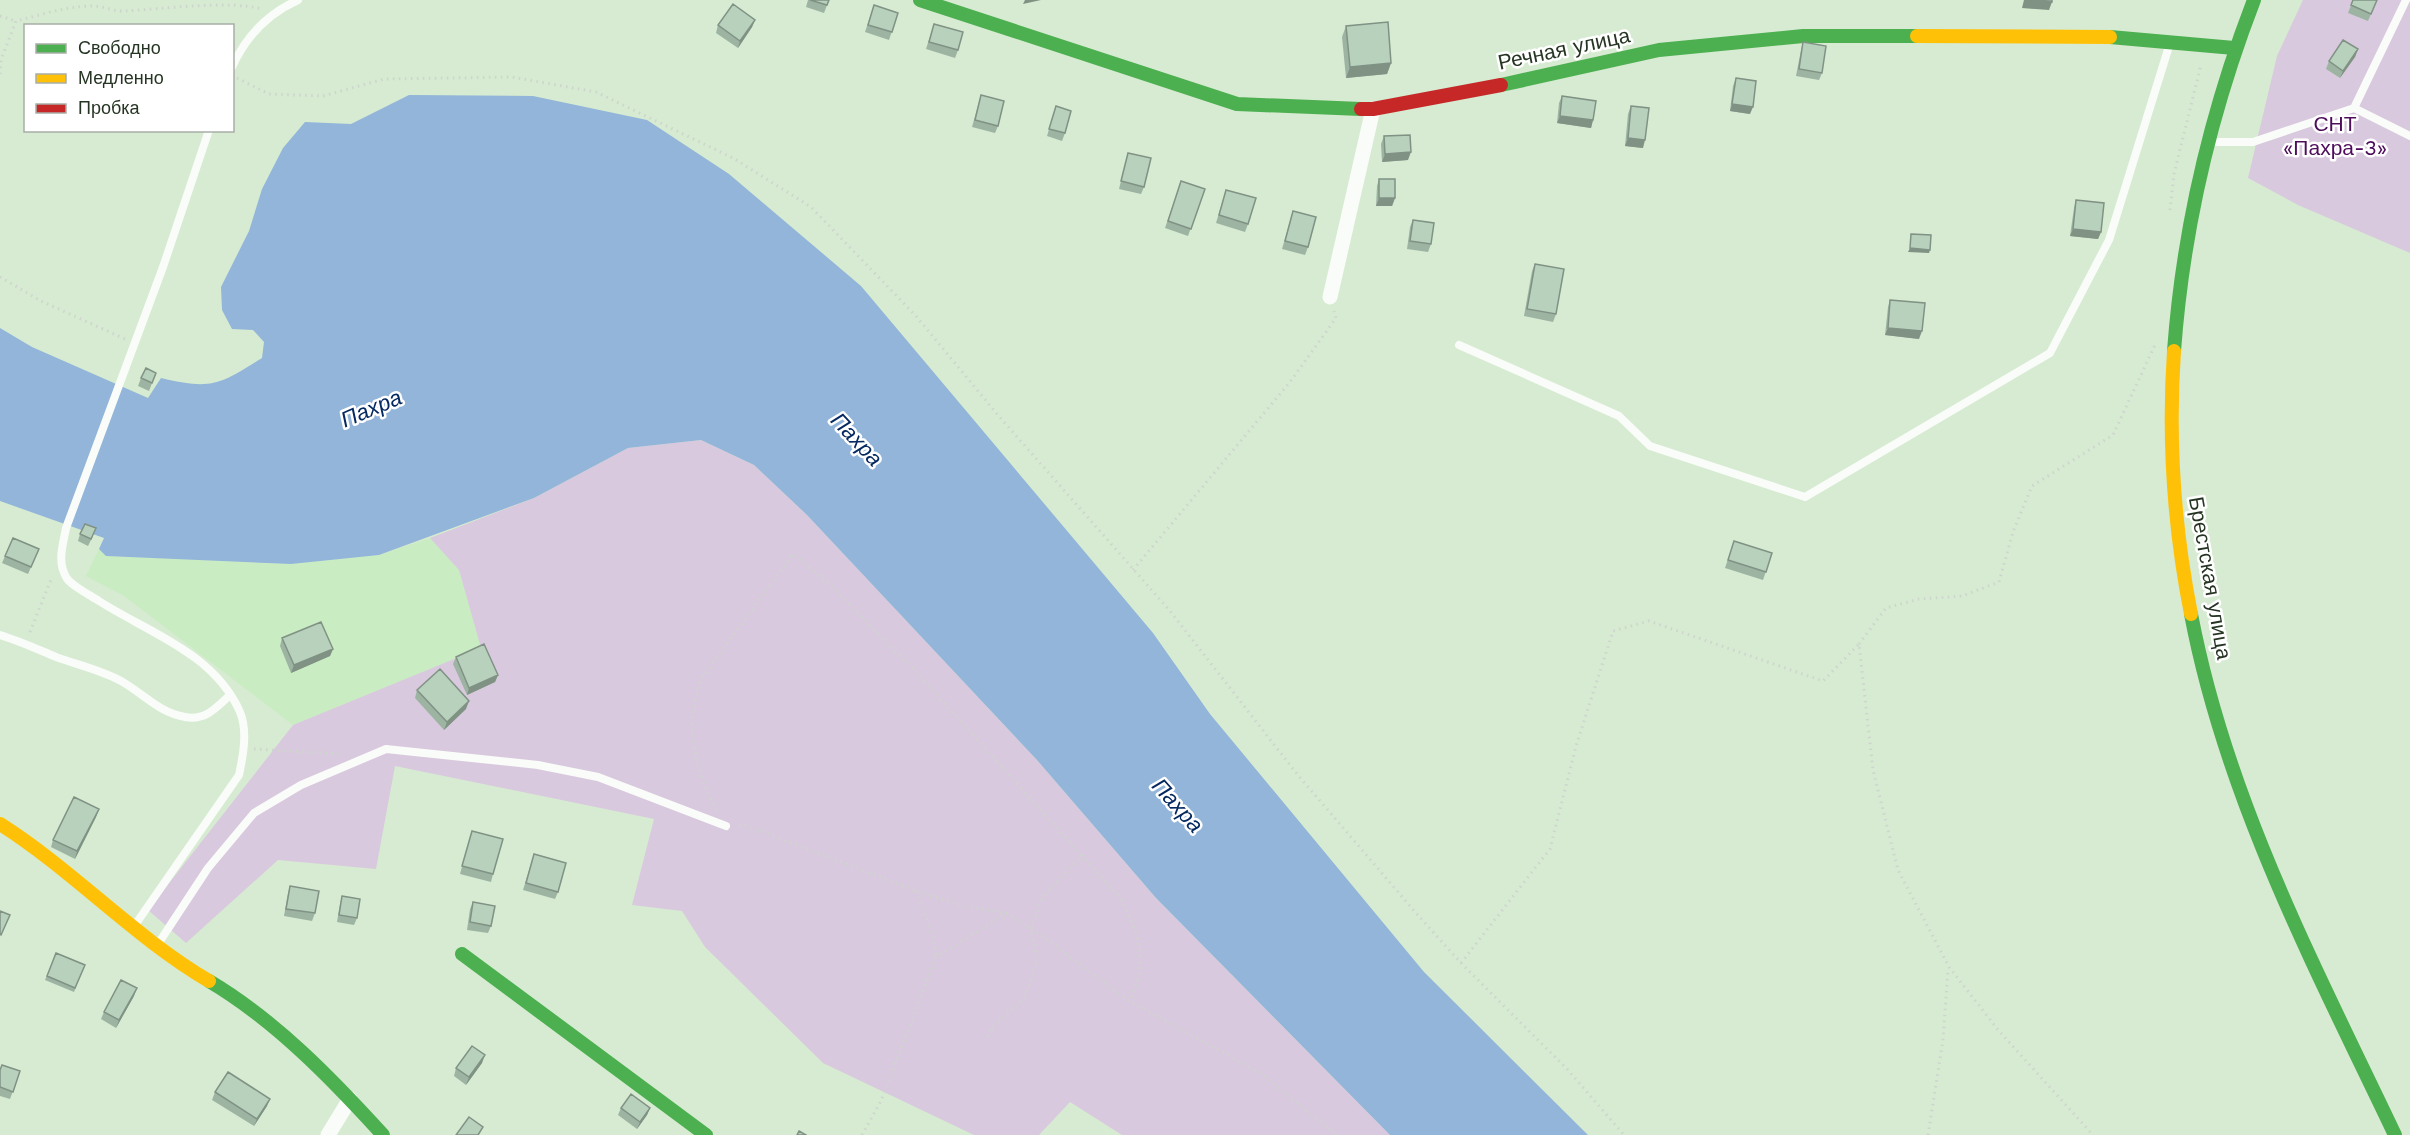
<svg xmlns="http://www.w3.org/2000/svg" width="2410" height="1135" font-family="'Work Sans',sans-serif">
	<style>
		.built { fill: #caecc2 }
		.green { fill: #d9c9de }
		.water { fill: #92b5d9 }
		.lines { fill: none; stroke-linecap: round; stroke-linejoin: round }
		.path { stroke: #ced5cd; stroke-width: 3; stroke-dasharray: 1.5 4.5; stroke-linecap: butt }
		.lane { stroke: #f9fcf8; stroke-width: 8 }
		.street { stroke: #f9fcf8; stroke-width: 15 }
		.fast { stroke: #4caf50; stroke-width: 14 }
		.slow { stroke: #ffc107; stroke-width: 14 }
		.jam { stroke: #c62828; stroke-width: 14 }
		.wall { fill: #9db4a3 }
		.shaded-wall { fill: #809284 }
		.building { fill: #b7d1bd; stroke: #809284; stroke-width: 1.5 }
		.labels { text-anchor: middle; stroke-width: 5; stroke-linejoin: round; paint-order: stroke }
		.street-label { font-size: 21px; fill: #263523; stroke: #fff }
		.park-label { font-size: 21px; fill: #4d0d5b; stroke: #fff }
		.water-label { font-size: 22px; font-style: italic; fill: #042860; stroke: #fff }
	</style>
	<rect width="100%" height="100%" fill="#d6ebd1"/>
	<path class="built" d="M430 538 459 569 482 648 293 725 124 596 86 576 99 549 107 556 291 564 379 555Z"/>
	<path class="green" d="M2303 0H2410V253L2298 205 2248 178 2277 56Z
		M701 440 754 465 807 515 1037 760 1156 898 1390 1135H1122L1070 1102 1039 1135H974L823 1063 705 947 682 911 632 905 654 819 395 766 376 869 278 860 186 943 148 910 293 725 481 648 459 570 430 538 534 498 628 448Z"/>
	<path class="water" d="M409 95 533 96 647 120 729 174 861 286 1153 633 1210 714 1424 972 1588 1135H1390L1156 898 1037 760 807 515 754 465 701 440 628 448 534 498 379 555 291 564 106 556 99 549 104 538 0 501V328L32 347 148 398 161 378C212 390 219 385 262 358L264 342 253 330 232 329 222 310 221 287 249 231 262 189 283 148 305 122 351 124Z"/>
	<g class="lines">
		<path class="path" d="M0 16 16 21
			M0 74 1 60 16 21C41 15 66 6 93 6 104 6 114 12 125 11 161 9 230 0 262 9
			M237 78 269 94 323 96 384 79 512 77 596 92 733 158 811 207 916 316 997 414 1170 611 1297 774 1416 913 1461 963 1568 1070 1624 1135
			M2170 210 2174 174 2201 65
			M0 277 41 301 125 339
			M1133 570 1290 382 1336 318 1334 311
			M30 632 52 577
			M1859 644 1886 608 1919 599 1962 596 1999 582 2013 532 2032 486 2113 435 2155 345
			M254 749 340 754
			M717 810C694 768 684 724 701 679L793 554 830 585 919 675 1121 899C1139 933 1149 966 1129 1001
			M739 825H745L916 891 965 906 1006 913 1031 928 1129 1001 1260 1073 1337 1135
			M916 891 934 939 936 957
			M1461 963 1550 849 1576 746 1613 631 1649 621 1823 681 1859 644 1873 770 1898 870 1949 967 1999 1031 2093 1135
			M988 1037 995 1025 1025 997 1037 960 1031 928 1041 899 1083 854
			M862 1135 881 1101 936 957 1005 914
			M1928 1135 1943 1040 1948 969"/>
		<path class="lane" d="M232 67C246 36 267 14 298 0
			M2354 108 2410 136
			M2208 142H2253L2354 108 2406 0
			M1459 345 1619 416 1650 446 1805 497 2050 353 2109 240 2170 43
			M0 635C20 641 37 649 56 657 78 665 101 670 121 681 144 694 158 712 185 717 205 721 216 708 229 696
			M135 925 239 775C243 756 248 731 240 712 214 653 149 633 99 601 90 595 71 586 66 577 57 561 63 545 66 528L163 267 209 130
			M158 944 208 868 254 813 301 785 386 749 538 765 598 777 726 826"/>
		<path class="street" d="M1330 297 1373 109
			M328 1135 350 1099"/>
		<path class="fast" d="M920 0 1237 104 1361 109
			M2110 37 2234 48
			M1501 85 1659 50 1803 36H1917
			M2174 351C2183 229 2210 114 2254 0
			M2191 614C2226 799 2315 967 2395 1135
			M462 954 706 1135
			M209 981C275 1020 332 1079 383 1135"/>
		<path class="slow" d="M1917 36 2110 37
			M2174 351C2168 439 2174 528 2191 614
			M0 824C74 871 134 937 209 981"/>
		<path class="jam" d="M1361 109H1373L1501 85"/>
	</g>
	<path class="wall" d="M808 0H829L824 13 806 7Z
		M2353 0H2377L2368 21 2348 13Z
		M874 5 898 13 889 40 865 32Z
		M755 20 752 27 738 48 716 33 718 25Z
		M934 24 958 50 955 58 926 49Z
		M1346 26 1391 63 1387 74 1346 78 1342 37Z
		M1803 42 1822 73 1819 80 1796 76 1801 50Z
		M2358 49 2355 57 2340 78 2326 69 2329 61Z
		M1736 78 1750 114 1730 111 1733 86Z
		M981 95 998 126 995 133 972 127Z
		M1562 96 1593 120 1591 128 1557 123 1559 103Z
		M1056 106 1065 133 1062 141 1047 136Z
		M1631 106 1643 148 1625 146 1628 114Z
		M1384 136 1408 160 1382 162 1381 144Z
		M1128 153 1144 187 1141 194 1119 189Z
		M1379 179 1395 198 1392 206H1376L1377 186Z
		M1181 181 1205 189 1188 236 1165 228Z
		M1226 190 1248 224 1245 232 1216 223Z
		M2076 200 2101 232 2098 239 2070 236 2074 208Z
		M1293 211 1308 247 1305 255 1282 249Z
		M1413 220 1431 244 1428 252 1407 249 1410 227Z
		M1535 264 1556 314 1553 322 1524 316 1532 271Z
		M1890 300 1919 339 1885 335 1888 307Z
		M156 373 149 391 138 386 141 378Z
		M80 534 93 536 88 546 78 541Z
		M1734 541 1772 553 1763 580 1725 568Z
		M39 549 28 574 2 563 5 556Z
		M282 638 333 649 330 656 291 673 280 646Z
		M456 657 498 675 495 682 467 695 453 664Z
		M417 690 466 709 444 730 415 698Z
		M99 809 96 817 75 859 51 847 53 840Z
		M472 831 493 874 491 882 460 874Z
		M534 854 558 892 555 899 523 890Z
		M290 886 315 913 312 921 284 916 288 893Z
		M342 896 357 918 354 925 337 922 340 904Z
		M473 902 491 926 488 933 467 930 470 909Z
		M56 953 85 965 74 992 45 980Z
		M134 996 116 1028 101 1019 104 1012Z
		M482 1063 466 1085 454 1076 456 1068Z
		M0 1070 20 1071 10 1099 0 1096Z
		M215 1092 267 1106 254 1126 212 1100Z
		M621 1108H650L647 1115 637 1129 618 1115Z"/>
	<path class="shaded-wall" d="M1025 0H1041L1023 4Z
		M2024 0 2052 2 2049 10 2022 8Z
		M755 20 752 27 738 48 740 41Z
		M2358 49 2355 57 2340 78 2343 71Z
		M1391 63 1387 74 1346 78 1350 67Z
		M1732 104 1753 107 1750 114 1730 111Z
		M1560 116 1593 120 1591 128 1557 123Z
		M1628 138 1645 140 1643 148 1625 146Z
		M1411 152 1408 160 1382 162 1385 154Z
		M1379 198H1395L1392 206H1376Z
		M2073 229 2101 232 2098 239 2070 236Z
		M1910 248 1930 250 1929 253 1908 252Z
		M1888 328 1922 331 1919 339 1885 335Z
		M333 649 330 656 291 673 294 665Z
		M498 675 495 682 467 695 469 688Z
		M469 701 466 709 444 730 447 722Z
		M99 809 96 817 75 859 77 851Z
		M137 988 134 996 116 1028 119 1020Z
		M485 1055 482 1063 466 1085 469 1077Z
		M270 1099 267 1106 254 1126 257 1119Z
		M650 1108 647 1115 637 1129 640 1122Z"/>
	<path class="building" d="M810 0H829L827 5Z
		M2024 0H2052V2Z
		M2353 0H2377L2371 14 2351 5Z
		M733 4 755 20 740 41 718 25Z
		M874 5 898 13 892 32 868 25Z
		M1388 22 1391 63 1350 67 1346 26Z
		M934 24 963 32 958 50 929 42Z
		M2343 40 2358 49 2343 71 2329 61Z
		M1803 42 1826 46 1822 73 1799 69Z
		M1736 78 1756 81 1753 107 1732 104Z
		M981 95 1004 101 998 126 975 120Z
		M1562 96 1596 101 1593 120 1560 116Z
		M1056 106 1071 111 1065 133 1049 129Z
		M1631 106 1649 108 1645 140 1628 138Z
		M1410 135 1411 152 1385 154 1384 136Z
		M1128 153 1151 158 1144 187 1121 181Z
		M1379 179H1395V198H1379Z
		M1181 181 1205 189 1191 229 1168 221Z
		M1226 190 1256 198 1248 224 1219 215Z
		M2076 200 2104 203 2101 232 2073 229Z
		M1293 211 1316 217 1308 247 1285 241Z
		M1413 220 1434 223 1431 244 1410 241Z
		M1911 234 1931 235 1930 250 1910 248Z
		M1535 264 1564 269 1556 314 1527 309Z
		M1890 300 1925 303 1922 331 1888 328Z
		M146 368 156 373 152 383 141 378Z
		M85 524 96 528 91 539 80 534Z
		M13 538 39 549 31 567 5 556Z
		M1734 541 1772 553 1766 572 1728 560Z
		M321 622 333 649 294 665 282 638Z
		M484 644 498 675 469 688 456 657Z
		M440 669 469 701 447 722 417 690Z
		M74 797 99 809 77 851 53 840Z
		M472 831 503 839 493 874 462 866Z
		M534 854 566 863 558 892 526 883Z
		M290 886 319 891 315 913 286 909Z
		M342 896 360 899 357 918 339 915Z
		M473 902 495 906 491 926 470 922Z
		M0 911 10 915 1 935 0 934Z
		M56 953 85 965 75 988 47 976Z
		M121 980 137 988 119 1020 104 1012Z
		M472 1046 485 1055 469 1077 456 1068Z
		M2 1065 20 1071 13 1092 0 1087V1070Z
		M228 1072 270 1099 257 1119 215 1092Z
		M631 1094 650 1108 640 1122 621 1108Z
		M469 1117 483 1127 478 1135H456Z
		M799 1131 806 1135H797Z"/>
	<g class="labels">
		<g class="street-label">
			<text transform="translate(1564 49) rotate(-12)" y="7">Речная улица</text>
			<text transform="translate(2210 578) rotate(80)" y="7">Брестская улица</text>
		</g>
		<g class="park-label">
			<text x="2335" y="131">СНТ<tspan x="2335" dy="24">«Пахра-3»</tspan></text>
		</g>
		<g class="water-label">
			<text transform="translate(371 408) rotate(-23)" y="8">Пахра</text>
			<text transform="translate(857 439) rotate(47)" y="8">Пахра</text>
			<text transform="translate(1178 805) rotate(48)" y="8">Пахра</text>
		</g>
	</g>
	<rect x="24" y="24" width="210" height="108" fill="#ffffff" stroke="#a8aea7" stroke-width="1.5"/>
	<rect x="36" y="44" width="30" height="9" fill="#4caf50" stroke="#a8aea7" stroke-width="1.5"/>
	<text x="78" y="54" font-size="18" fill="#263523">Свободно</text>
	<rect x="36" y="74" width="30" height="9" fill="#ffc107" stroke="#a8aea7" stroke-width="1.5"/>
	<text x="78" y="84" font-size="18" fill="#263523">Медленно</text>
	<rect x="36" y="104" width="30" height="9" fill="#c62828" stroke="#a8aea7" stroke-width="1.5"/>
	<text x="78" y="114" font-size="18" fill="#263523">Пробка</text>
</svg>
